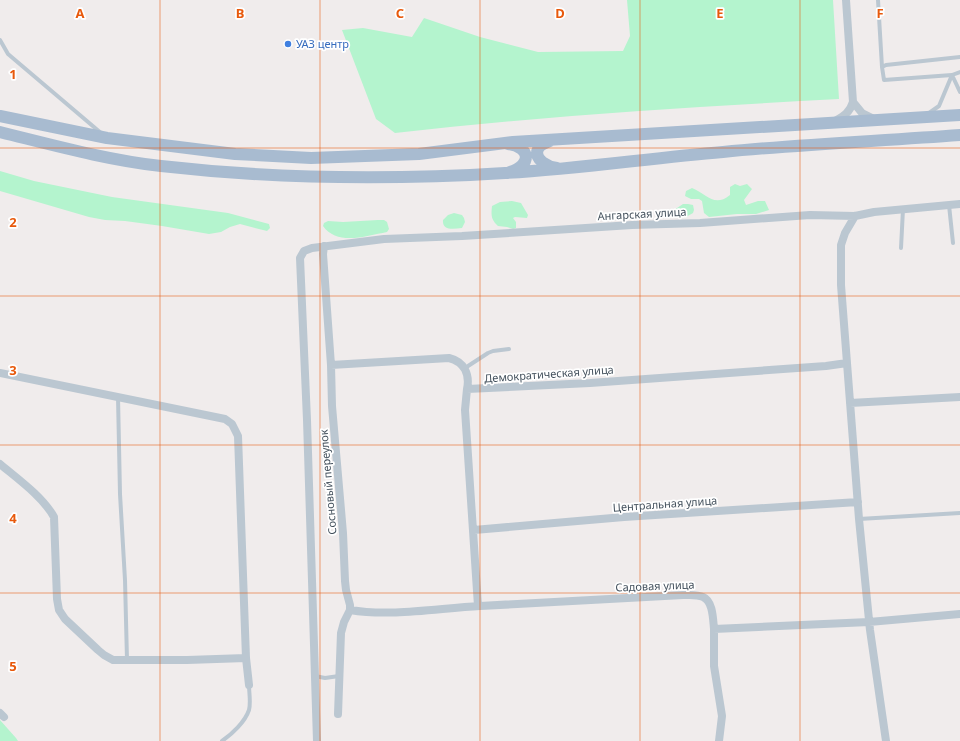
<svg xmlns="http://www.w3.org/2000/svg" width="960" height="741" font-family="'Noto Sans',sans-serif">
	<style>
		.green { fill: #b4f4ce }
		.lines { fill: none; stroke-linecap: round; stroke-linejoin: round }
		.service { stroke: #bbc7d1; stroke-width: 4 }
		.minor { stroke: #bbc7d1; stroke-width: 8 }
		.primary { stroke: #a8bbd0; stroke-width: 12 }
		.grid { fill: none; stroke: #e8590c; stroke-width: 1; stroke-opacity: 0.55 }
		.shop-dot { fill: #3f7fe0; stroke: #fff; stroke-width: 1.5 }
		.labels { text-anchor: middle; stroke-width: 3.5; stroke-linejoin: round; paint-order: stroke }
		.shop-label { font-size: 11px; fill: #366cbe; stroke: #fff; text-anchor: start }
		.street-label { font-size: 11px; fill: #43505c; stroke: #fff }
		.grid-label { font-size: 13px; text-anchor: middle; font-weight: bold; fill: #e8590c; stroke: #fff; stroke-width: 3.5; stroke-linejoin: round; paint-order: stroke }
	</style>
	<rect width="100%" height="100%" fill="#f0ecec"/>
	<path class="green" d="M627 0H833L839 99C691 107 543 116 395 133L376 119 342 30 363 28 412 37 424 18 480 37 538 52 623 51 630 36Z
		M0 171 34 181 112 197 228 213 269 224 270 228 267 231 240 224 230 227 221 232 209 234 162 226 125 221 105 220 89 217 0 191Z
		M735 184 740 186 747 184 752 189 744 200 746 205 758 201H765L769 210 756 214H737L709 217 704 213 702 201 699 199H691L685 196 686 191 692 188C707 194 714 208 730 195V187Z
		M512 201 521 203 528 215 527 218 515 217 513 218 516 222V228L513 229 507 227 498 226C491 220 491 215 492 206L500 202Z
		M683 204H688L693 205 694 210 693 213 686 217 675 218 672 215 674 210Z
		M454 213 462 215 464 218 465 222 462 228C453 229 442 231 443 220L448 215Z
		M378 220H384L387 222 389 229 387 232C366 236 337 246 323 226L324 223 328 221 343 222Z
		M0 720 16 738 18 741H0Z"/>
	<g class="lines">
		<path class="service" d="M878 0 882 67
			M0 40 8 54 101 133
			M960 72 952 75 960 92
			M929 113 939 106 952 75 884 80 882 67 886 65 960 57
			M949 205 953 243
			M901 248 903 209
			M465 368 488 353 493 351 509 349
			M118 397 120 494 125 580 127 660
			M859 519 960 513
			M315 676 325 678 339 676
			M222 741C232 734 245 722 249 710 251 702 249 693 249 685"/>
		<path class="minor" d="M853 102 862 113 874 119
			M835 121C844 116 850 112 853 102L846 0
			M855 216 845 233 841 245V285L859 519 870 630 886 741
			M324 246 323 254 331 365 332 406 343 533 345 581 346 590 350 605V610L344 622 341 633 338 714
			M331 365 449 358C465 362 470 375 467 389
			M0 373 225 419 232 424 238 436 246 658 249 685
			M850 403 960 397
			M0 464C18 479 43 497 54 517L57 599 59 610 65 619 98 650 104 655 113 660H187L246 658
			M474 530 624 517 858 502
			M478 606 465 410 467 389 590 383 826 366 847 363
			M350 610C391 617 439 608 480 606 548 602 616 599 683 595 689 595 697 594 703 597 713 601 713 619 714 629L869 622 960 614
			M714 629V666L722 716 719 741
			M0 713 4 717
			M317 741 307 420 300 258 304 251 312 248 384 239 462 236 632 225 700 223 810 215 855 216 874 212 960 204"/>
		<path class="primary" d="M0 116 107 138 235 154 311 158 419 154 513 142 960 115
			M0 132C53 145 107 160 161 166 275 179 391 180 505 173 578 169 650 158 723 152 802 144 881 141 960 135
			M552 140C547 142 540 144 538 149 533 160 549 167 557 168
			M508 144C531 147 532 165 510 172"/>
	</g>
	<path class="grid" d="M160 0V741M320 0V741M480 0V741M640 0V741M800 0V741M0 148H960M0 296H960M0 445H960M0 593H960"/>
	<circle class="shop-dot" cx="288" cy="44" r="4"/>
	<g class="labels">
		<g class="shop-label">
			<text x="296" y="48">УАЗ центр</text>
		</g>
		<g class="street-label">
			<text transform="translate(642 214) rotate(-3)" y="4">Ангарская улица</text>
			<text transform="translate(549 374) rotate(-4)" y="4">Демократическая улица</text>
			<text transform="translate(328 482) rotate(-95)" y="4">Сосновый переулок</text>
			<text transform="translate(665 504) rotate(-4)" y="4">Центральная улица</text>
			<text transform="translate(655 586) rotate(-2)" y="4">Садовая улица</text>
		</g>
	</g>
	<g class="grid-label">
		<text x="80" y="18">A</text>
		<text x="240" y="18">B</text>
		<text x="400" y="18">C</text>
		<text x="560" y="18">D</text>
		<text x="720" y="18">E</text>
		<text x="880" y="18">F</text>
		<text x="13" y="79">1</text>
		<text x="13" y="227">2</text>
		<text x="13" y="375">3</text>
		<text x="13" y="523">4</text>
		<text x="13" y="671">5</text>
	</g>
</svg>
